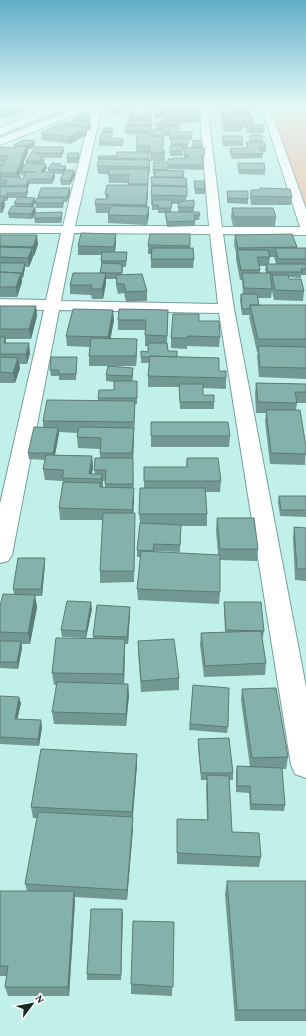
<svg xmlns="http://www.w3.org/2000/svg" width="306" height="1036" font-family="'Crimson Pro',serif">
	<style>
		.green { fill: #edc2a7 }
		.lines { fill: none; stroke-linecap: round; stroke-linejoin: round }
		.canal { fill: #36a399; fill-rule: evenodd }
		.minor-casing { stroke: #74a09b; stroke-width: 2 }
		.tertiary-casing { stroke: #74a09b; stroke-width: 2 }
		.minor { fill: #fff; fill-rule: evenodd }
		.tertiary { fill: #fff; fill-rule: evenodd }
		.wall { fill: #729893; fill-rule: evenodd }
		.shaded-wall { fill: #5c7c78 }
		.building { fill: #84b1ab; stroke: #5c7c78 }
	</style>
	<rect width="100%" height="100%" fill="#c1efe9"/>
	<path class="green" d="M265 105H306V227L271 121Z"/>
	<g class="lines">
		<path class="canal" d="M14 105H30L28 108 0 119V110Z"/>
		<defs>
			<path id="minor" d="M199 105H207L222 227H300L261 105H269L306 209V235L223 234 234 309 306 687V778L295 774 291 765 219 313 59 310 12 555 8 561 0 563V504L44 310 0 309V299L46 300 61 233H0V225L63 226 91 113 82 112 0 145V138L78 107 99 109 101 111 75 226H209ZM74 233 210 234 218 304 61 301Z"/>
			<path id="tertiary" d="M56 105H66L58 111 0 135V128Z"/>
		</defs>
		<use href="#minor" class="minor-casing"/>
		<use href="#tertiary" class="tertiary-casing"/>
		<use href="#minor" class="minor"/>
		<use href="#tertiary" class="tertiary"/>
	</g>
	<path class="wall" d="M108 105H118L117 107H108Z
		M121 105H136V111H120Z
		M143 105H152V110H143Z
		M166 105H175L174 109 176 111V105H185V108L201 116 200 123H180L178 132H192V140H188V148H192L193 140 202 141V148H205L204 160 203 159 204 165V170L168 169V171L183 177 187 186 186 201 194 200V212L200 215 199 220H195V226L167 227 165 213H158V210H152V204H151V177H154L155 174H153V170L173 159 184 158 185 149H183V156H170V146H171L172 140H169V136H164V142H163V151H165V161H150V153H149L150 168 149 175H148V192L147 207 149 215 147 225 108 223V215L109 213H96L95 204 106 199 105 194 128 185V183H109L108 174H98L97 166 98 163V158L136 152V146L149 136V135L125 134V130L127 126 128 120H130L129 114 151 117V132H153L156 129V125L165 120V111ZM172 204H178V212H171Z
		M221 105 248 107V108L250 112V116L254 120V125L264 129V133H247V127H243L240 132H224L221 123Z
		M118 108V115H112L111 111Z
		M155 108H164V118H155Z
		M77 116 90 121 88 124 91 128 87 131V135L70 144 42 140 41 133 64 124 74 120Z
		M113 128 112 138 123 139V146H99V142L103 131Z
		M250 135H262V142L266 147V152H262L263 154 262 158 232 159 230 153V148H247L246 146V142H250Z
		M222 136 243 142V146H223Z
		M14 145 35 146 28 150V153L24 161V164L23 168 26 163V161L35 147H63L64 151 61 158H42V159L45 164 47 168 44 172H48V169L61 166 66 170H74L75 175 70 185H61L60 180 63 174H54L55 177 52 184H29L28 188V192L26 198H35V203L33 207H35L36 212 32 219 9 218 8 213 15 206 14 203 18 198H8L7 201H4L5 206 2 213H0V147L14 148ZM21 172V175L24 176 23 179H21L19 177Z
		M79 153V157L78 163H67V158Z
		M238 163 265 170V175L239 174 238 168Z
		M194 181 205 189V194H195Z
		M260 188 292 197 291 205H251L250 198 251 190H260Z
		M227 191 248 199V204L227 203Z
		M70 193 67 202H64L63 208H36L35 203 38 198V197Z
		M232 208 276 217 275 226H233L231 217Z
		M62 217 61 223H35L34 218Z
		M0 235 38 244 34 256H33L29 267H25L23 278H22V282L17 297H0Z
		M235 235 297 247V248H306V275H301V278L289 277V279L304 291 303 301 274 300 272 291 271 298H258L259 305H306V379L259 377 257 356 258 352H257L249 317 250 315H242L240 300 241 294H243L242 280H240L236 259V253L234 244ZM270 257H274L276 264H269ZM259 266H266L265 269 266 273H260V270Z
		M116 243 115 252 127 257 126 267H123L122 275 147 291V301L126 302 124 293 118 294 116 285V279H106V283L103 299H92L91 295 70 294V285L100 273 101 266V261L102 255H78V246Z
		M148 245 190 246V248L194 259 193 268H151V254H148Z
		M0 306H36L37 316 31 339H6V343L30 353 27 364H19L20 368 15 383H0Z
		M168 310 167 343 168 351 177 357 219 371 226 378V389L203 388V395L214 402V409H180L179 387H148V376L149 363H141V351L148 352V346H145V330H118V320Z
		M114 320 110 338 137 349 136 366H89V356L90 347 67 346 66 336Z
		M199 321 220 337 219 347 187 346V349L171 348V338Z
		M77 363 76 380H59V376H51L50 370Z
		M133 374 132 381H137V404H135L133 459 134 499 133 513 135 525 134 582 100 583V571L103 520H60L59 508 63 484V481L45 480 43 469 45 460 29 459 28 453 43 427V421L98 401V398L114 390V382L106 381V375ZM59 432 78 433 77 437 78 448 100 449V458L94 470 95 474H92L93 467 92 456 55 455ZM102 481H105V487H102Z
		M256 383 306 384V403H297L296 410 306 447 305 465 270 464 265 421 266 413H256L255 393Z
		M151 422 230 436 229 447H151Z
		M187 458 221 481 220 492H206L207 514V526H181L180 552 154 551V552L218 555 216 530 217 518 258 549 257 561 220 560V592L219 604 138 600 137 589 141 557H137V550L140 523 139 514 144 488V467H186Z
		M279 496H306V517L280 516 278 502Z
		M294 527 306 528V581L295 580 293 539Z
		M45 558V564L42 596H35L37 607 30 644H22V648L18 669 0 668V606L14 594 13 589Z
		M224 602 264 631 263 637H262L266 663 265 675 204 677 200 645 201 633 225 632 224 608Z
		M130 607V613L128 644H125L124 684H128L129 695 126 726 54 724 52 712 57 685H54L52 673 93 639V636Z
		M92 609 86 638 62 637 61 630Z
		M138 641 179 678V690L141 692 138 652Z
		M193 685 228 727 227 733 189 730Z
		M242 689 288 757 286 769H282L285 805 284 811 250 810 249 793 236 792V773L237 766 250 767 241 700Z
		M0 696 21 703 17 719 42 727 39 746 0 744Z
		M198 739 233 773V780H229L232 832 261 857 259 867 177 864V819L207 820 206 787 207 780H201L198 746Z
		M137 754V765L133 817V828L127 900 74 897 75 901 69 996H8L5 987 7 976H0V891H27L25 884 37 818H33L31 807Z
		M227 881H306V1021H235L225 894Z
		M122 909 121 980H87V974Z
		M174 922 172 996 131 994V984Z"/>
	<path class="shaded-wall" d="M90 116V121L88 124 87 120Z
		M243 120V127L240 132 241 125Z
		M91 124V128L87 131V135L70 144 69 137Z
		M35 141V146L28 150V153L24 161V164L21 171V172L17 181 16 173 21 157 26 146Z
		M63 147 64 151 61 158V153Z
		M79 153V157L78 163V158Z
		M150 160V168L149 175V167Z
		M46 164 47 168 41 177V172Z
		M66 166V170L64 174 63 170Z
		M74 170 75 175 70 185V181Z
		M54 172 55 177 52 184V179Z
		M29 179V184L28 188V192L26 198V185Z
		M148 185V193L146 213V205Z
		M70 188V193L67 202V197Z
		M7 193 8 198 7 201 6 196Z
		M4 197 5 206 2 213 1 204Z
		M35 198V203L32 208 31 204Z
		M35 207 36 212 32 219 31 214Z
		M149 207V215L147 225V216Z
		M62 212V217L61 223V218Z
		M116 234V243L114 256V247Z
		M37 235 38 244 34 256 33 247Z
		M32 248 33 257 29 267 28 258Z
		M25 263V268L23 278 22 273Z
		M21 273 22 282 17 297 16 287Z
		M106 273V283L103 299 102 289Z
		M36 306 37 316 31 339 29 329Z
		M113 310 114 320 109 347 108 337Z
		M137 339V349L136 366V356Z
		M29 343 30 353 27 364 26 354Z
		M18 358 20 368 15 383 13 373Z
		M133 368V374L132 382V376Z
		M135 401V412L134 433V422Z
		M58 428 59 434 54 460 53 453Z
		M134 428V439L133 459V495L132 453Z
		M92 456 93 467 91 479 89 474Z
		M102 474 103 485 102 490 101 479Z
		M134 488V499L133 521 132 510Z
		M45 558V564L42 596 41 589Z
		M35 595 37 607 30 644 28 633Z
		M91 602 92 609 86 638V631Z
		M130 607V613L128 644 127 637Z
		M125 639V650L124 685 123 674Z
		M21 641 22 648 18 669 17 662Z
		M128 684 129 695 126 726V714Z
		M19 697 21 703 16 726 15 719Z
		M41 720 42 727 39 746 38 739Z
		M137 754V765L132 823V812Z
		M133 817V828L127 900V890Z
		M74 891 75 901 69 996 68 987Z
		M122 909 123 915 121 980V975Z"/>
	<path class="building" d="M121 105H136V107H120Z
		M143 105H152V107H143Z
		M166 105H174L173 109H176V111H168V108H165Z
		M176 105H185V107H176Z
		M221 105H248V107L221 106Z
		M112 108H118L117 111H111Z
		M155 108H164V114H155Z
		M181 108H190L191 111H181Z
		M249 108 250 112H234L235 115H222L221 109Z
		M165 111H200L201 116H165Z
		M151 113V117L130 118 129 114Z
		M77 116H90L87 120 74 119Z
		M221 116H251L254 120H243L241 125H224Z
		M73 120 86 121 82 123 91 124 85 127 64 124Z
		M128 120 151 121V125H127Z
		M161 120H180L178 125H156V123H160Z
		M60 124 87 128 69 137 41 133Z
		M247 125H263L264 129 247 128Z
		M126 126H151V131L125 130Z
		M164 126H179L178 132H192V136H169V132H164V138H163V136H149L150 132H153L154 129H163Z
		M104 128H113L112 131H103Z
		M102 132H112L111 138 123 139V142H99Z
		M250 135H262V141H250Z
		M137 136H163V151H165V153H150V146H136Z
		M222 136H242L243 142H223Z
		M172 139H188V144H171Z
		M23 140 35 141 27 146 14 145Z
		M193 140 202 141V147H192Z
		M246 142H264L266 147H259L263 154H233L230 148H249Z
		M18 146H27L21 157H23L16 173H0V165H3L8 156H0V147L16 148Z
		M170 146H183V151H170Z
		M35 147H63L61 153H34L42 154 40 159H45L44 161H26Z
		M185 148H205L204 155H201L204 165H168V170H153L154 162H168V159H173V158H188V155H184Z
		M117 152H149L148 159 98 158 99 156H116Z
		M68 153H79L78 158H67Z
		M99 159 150 160 149 167 97 166Z
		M0 160 5 161 3 165H0Z
		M26 163 46 164 41 172H54L52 179H29L26 185 0 186V184H6L7 180H0L1 177H21L20 179H23L26 172H35L21 171Z
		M52 163 61 164 60 166H66L63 170 48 169Z
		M238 163H264L265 170H239Z
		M109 169H148V184H128L129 175H108Z
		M65 170H74L70 181 60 180Z
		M155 170 184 171 183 177H154Z
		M151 177 186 178 187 186 152 185Z
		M194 181H204L205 189H195Z
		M107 185H148L146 205 95 204 96 199H107L109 194H105Z
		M152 186 187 187V196L151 195Z
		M0 187H28L26 193H7L6 196H0Z
		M41 188H70L67 197H38Z
		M260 188 290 189 292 197 251 196V190H260Z
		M227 191H248V199L228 198Z
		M0 197H4L1 204H0Z
		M18 197 35 198 31 204 14 203Z
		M37 198H64L63 203H35Z
		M153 200H172L171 208H158V205H152Z
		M194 200V207H178L179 202Z
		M12 206 35 207 31 214 8 213Z
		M111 206 149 207 147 216 108 215Z
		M232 208H273L276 217H234Z
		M62 212 61 218H34L36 213Z
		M165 212H199L200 215H194L195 221 167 222Z
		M81 233 116 234 114 247 78 246Z
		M150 234H190V246L148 245Z
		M292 234 297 247 238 248 235 235Z
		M0 235H37L33 247 0 246Z
		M0 247 32 248 28 258 0 257Z
		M152 248H193L194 259H151Z
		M275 248H306V259H278Z
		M237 250H268L270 257H257L260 270H241Z
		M102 252H127L126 261H101Z
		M0 263H25L22 273H21L0 272Z
		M102 263 122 264V273H100Z
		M266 264H306V269H301L302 272H268Z
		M0 272 21 273 16 287H0Z
		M73 273H106L102 289H91L92 285H70Z
		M242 273H270L272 289 244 288Z
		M142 274 147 291 126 292 124 284H117L116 275Z
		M272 275H288L289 279H301L304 291 275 290Z
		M241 294H257L259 305H250V309H242Z
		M250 305H306V339H258Z
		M0 306H36L29 329H0Z
		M73 309 113 310 108 337 66 336Z
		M119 309 168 310 167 336 145 335 146 320H118Z
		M173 314H199V321H219L220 337 188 336 187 338H171Z
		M0 337H5L4 343H29L26 354H0Z
		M91 338 137 339 136 356H89Z
		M148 343H167L168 351H177V357L150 356V357H141V351L148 352Z
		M258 346 306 347V368L260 367Z
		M150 356 219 358V371H226V378L148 376Z
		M0 357 18 358 13 373 0 372Z
		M51 357H77L76 374H59V370H50Z
		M108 366 133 368 132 376 106 375Z
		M114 381H137V398H98L99 390H114Z
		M256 383 306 384V392H295L297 403 258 402Z
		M179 384H203V395H214V402H180Z
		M47 400 135 401 134 422 43 421Z
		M266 410H300L306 447V454L271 453Z
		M151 422H228L230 436H151Z
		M34 427 58 428 53 453H28Z
		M79 427 134 428 132 453H100L101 438 77 437Z
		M46 455 92 456 89 474H102L101 479 62 478 64 470 43 469Z
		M95 458H133V484H105L106 470H94Z
		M187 458H218L221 481H144V467H187Z
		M63 482 100 483V487L134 488 132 510 59 508Z
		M140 488H205L207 514H139Z
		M279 496H306V510H281Z
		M103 513H135L134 571H100Z
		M217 518H254L258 549H220Z
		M140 523 181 525 180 545 154 544 153 551 137 550Z
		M294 527 306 528V569H297Z
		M141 551 220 555V592L137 589Z
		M18 558H45L41 589H13Z
		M3 594 35 595 28 633 0 632V606Z
		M67 601 91 602 86 631 61 630Z
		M224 602H261L264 631 226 630Z
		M97 605 130 607 127 637 93 636Z
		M261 631 266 663 205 666 201 633Z
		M56 638 125 639 123 674 52 673Z
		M174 639 179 678 141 681 138 641Z
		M0 641H21L17 662H0Z
		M57 682 128 684 126 714 52 712Z
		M193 685 229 688 228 727 190 724Z
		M276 688 288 757 252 758 242 689Z
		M0 696 19 697 15 719 41 720 38 739 0 737Z
		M229 738 233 773H201L198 739Z
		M41 749 137 754 132 812 31 807Z
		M237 766 282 768 285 805 251 804 250 786H237Z
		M207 775 229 776 232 832 259 833 261 857 177 853V819L208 820Z
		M38 812 133 817 127 890 25 884Z
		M227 881H306V1010H237Z
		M0 891H74L68 987H5L8 966H0Z
		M91 909H122L121 975 87 974Z
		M133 921 174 922 173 987 131 984Z"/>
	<linearGradient id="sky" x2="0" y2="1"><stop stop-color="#61adc8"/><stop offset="0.42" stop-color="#e3f8f5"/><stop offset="1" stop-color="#e3f8f5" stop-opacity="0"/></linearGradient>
	<rect width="306" height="250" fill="url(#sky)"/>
	<g transform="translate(32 1004) rotate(58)" stroke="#ffffff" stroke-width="3" paint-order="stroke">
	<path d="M0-3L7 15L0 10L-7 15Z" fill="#172927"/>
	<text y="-6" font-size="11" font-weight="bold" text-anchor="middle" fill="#172927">N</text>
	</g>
</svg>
